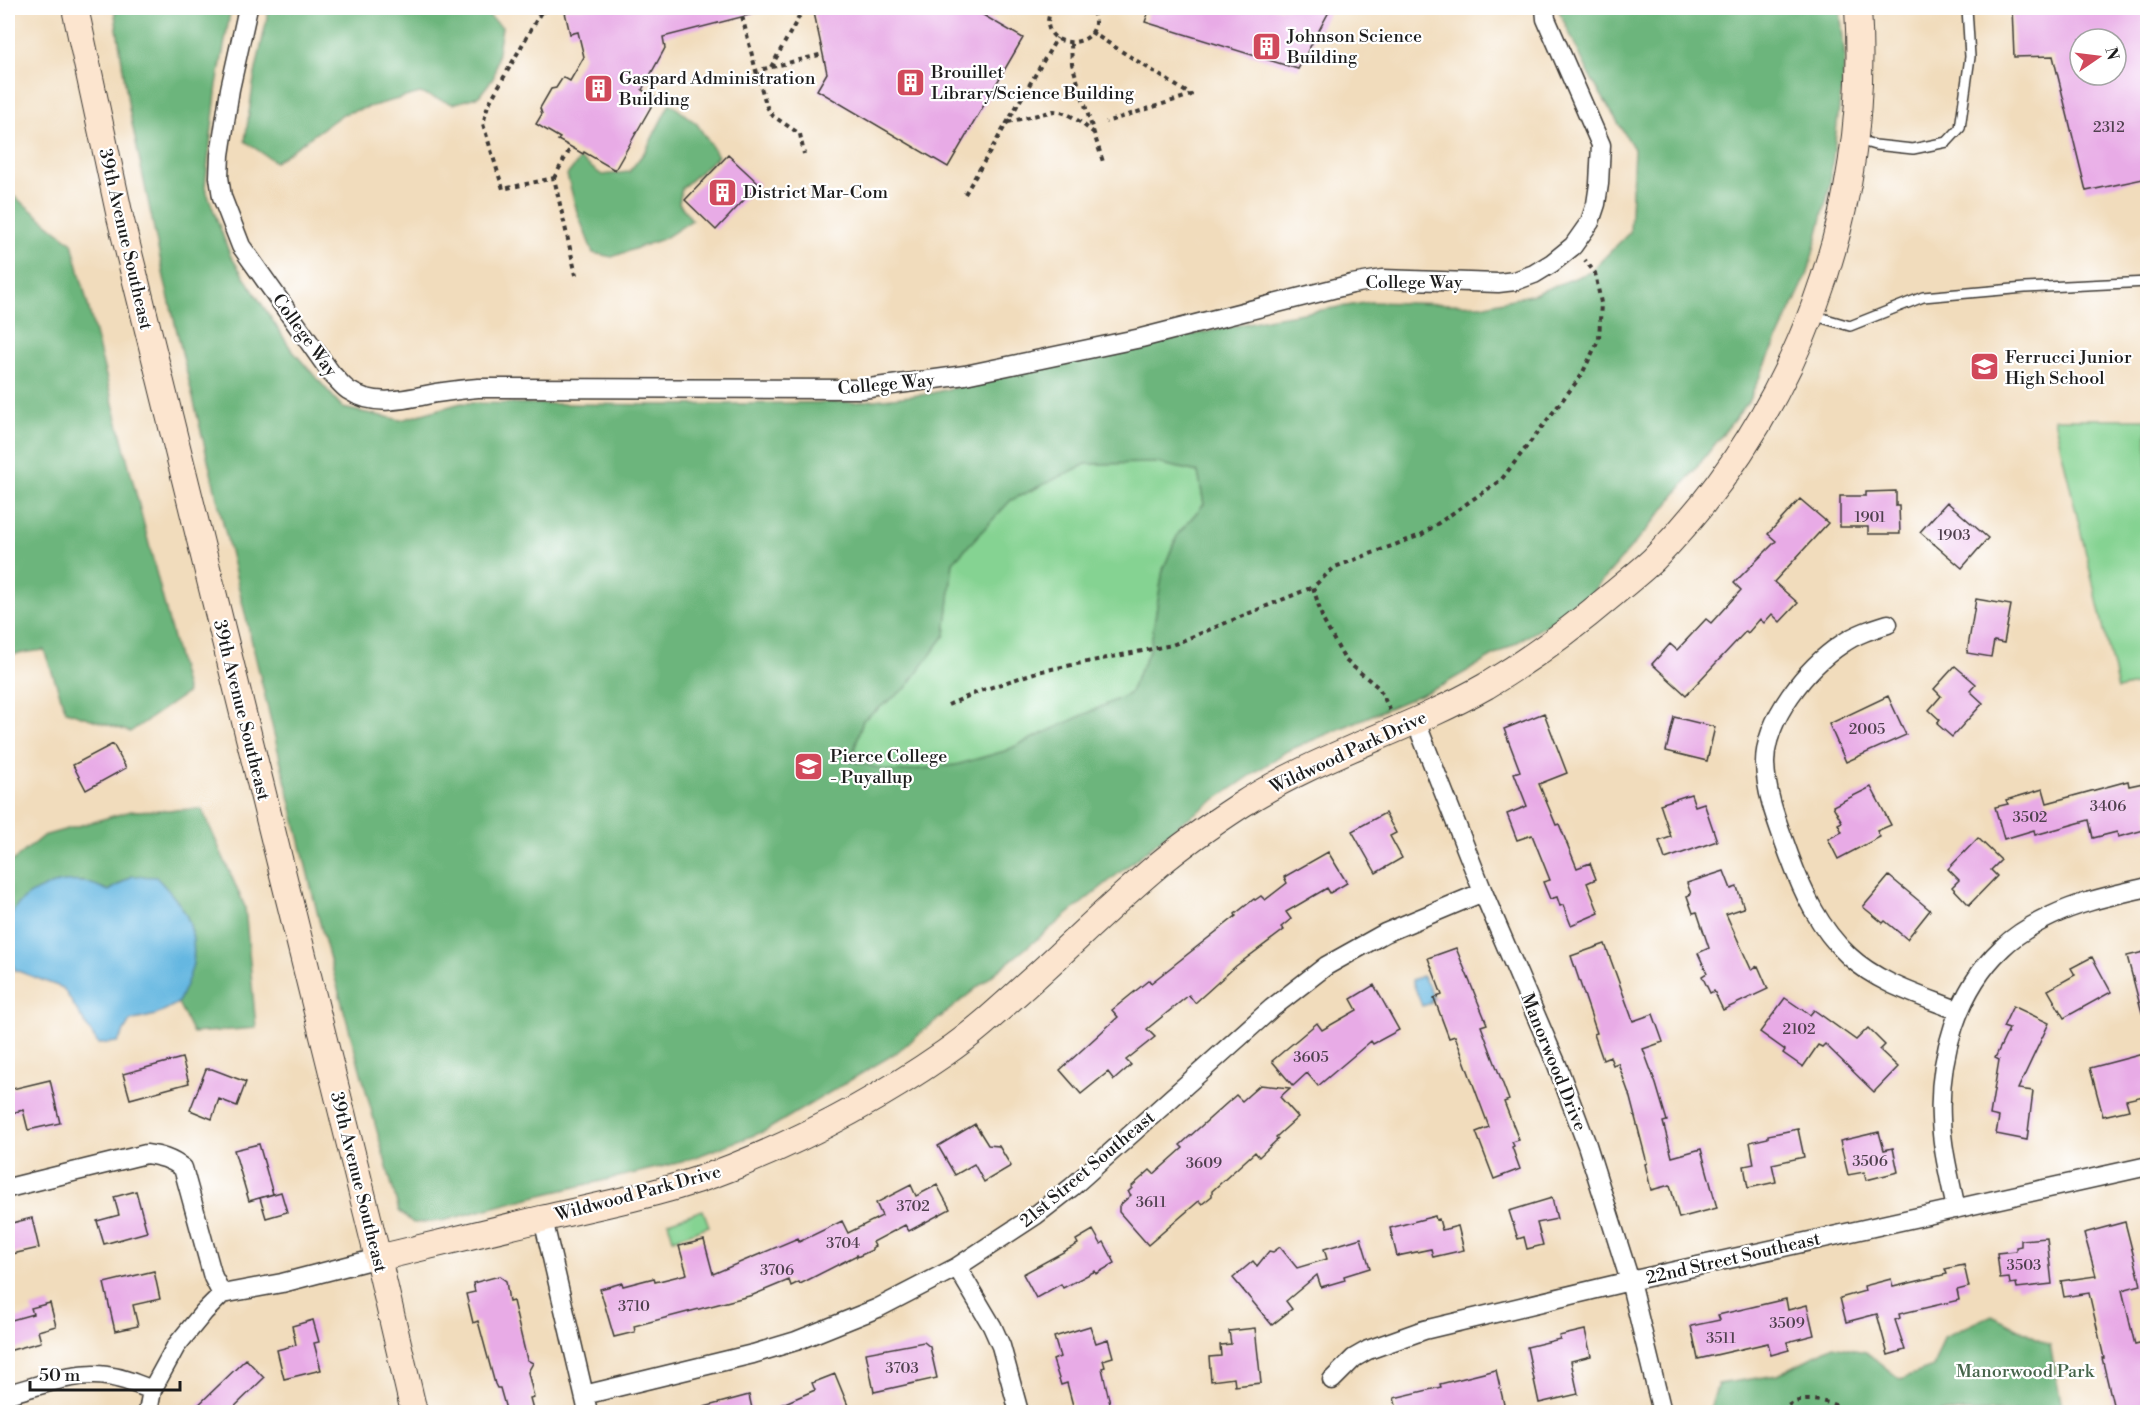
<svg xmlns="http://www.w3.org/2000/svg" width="2155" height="1420" font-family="'Libre Bodoni',serif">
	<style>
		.green { fill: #85d392; stroke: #507857; stroke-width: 1.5 }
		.forest { fill: #6cb57c; stroke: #44684c; stroke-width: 1.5; fill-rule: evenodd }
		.water { fill: #65b7e1; stroke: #406a7e; stroke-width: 1.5 }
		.building { fill: #e8abe6; fill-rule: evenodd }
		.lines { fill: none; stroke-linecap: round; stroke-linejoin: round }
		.lane-casing { stroke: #3c3934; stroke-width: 12 }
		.street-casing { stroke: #3c3934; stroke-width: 21 }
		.secondary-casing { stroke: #3c3934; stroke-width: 28 }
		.path { stroke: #3c3934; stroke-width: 4; stroke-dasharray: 4.5 4.5; stroke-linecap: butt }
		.lane { stroke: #fff; stroke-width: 9 }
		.street { stroke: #fff; stroke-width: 18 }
		.secondary { stroke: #fce5cf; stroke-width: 26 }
		.labels { text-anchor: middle; stroke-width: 4.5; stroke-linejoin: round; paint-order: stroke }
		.number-label { font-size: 15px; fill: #4f404e }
		.poi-label { font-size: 18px; fill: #1c1c1c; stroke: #fff; text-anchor: start }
		.street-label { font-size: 18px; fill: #1c1c1c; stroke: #fff }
		.park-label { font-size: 18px; fill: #46654b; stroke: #fff }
	</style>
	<rect width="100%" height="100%" fill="#fff"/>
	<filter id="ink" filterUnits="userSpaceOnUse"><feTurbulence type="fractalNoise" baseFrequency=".0167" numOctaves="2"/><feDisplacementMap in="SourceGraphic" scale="12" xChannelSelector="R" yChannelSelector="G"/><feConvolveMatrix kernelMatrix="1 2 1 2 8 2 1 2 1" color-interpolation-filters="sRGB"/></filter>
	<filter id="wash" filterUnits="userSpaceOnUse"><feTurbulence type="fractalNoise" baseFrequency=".008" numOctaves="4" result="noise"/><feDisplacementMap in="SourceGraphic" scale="24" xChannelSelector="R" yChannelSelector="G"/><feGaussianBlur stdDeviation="1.35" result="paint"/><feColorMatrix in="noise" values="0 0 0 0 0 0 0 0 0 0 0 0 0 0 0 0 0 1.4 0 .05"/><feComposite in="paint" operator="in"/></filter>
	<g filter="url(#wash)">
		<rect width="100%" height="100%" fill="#f1dcbc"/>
		<path class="green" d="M2054 419H2147V682L2118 689Z
			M1157 463 1198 472 1204 504 1178 534 1163 570 1150 649 1129 694 1005 751 956 765 894 772 851 761 863 720 906 688 945 635 953 562 1011 500 1086 464Z
			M703 1210 709 1226 673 1239 668 1222Z"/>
		<path class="forest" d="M114 8H231L217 85 205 187 230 255 291 349 343 408 401 420 461 403 670 405 856 402 928 394 1031 369 1272 318 1371 302 1486 305 1534 294 1590 272 1630 232 1634 149 1592 80 1559 11V8H1840L1845 59 1829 190 1808 273 1748 402 1657 518 1580 606 1441 686 1287 751 1181 823 896 1053 765 1131 682 1162 533 1197 442 1221 413 1223 399 1211 318 916 165 282 129 109ZM1157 463 1198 472 1204 504 1178 534 1163 570 1150 649 1129 694 1005 751 956 765 894 772 851 761 863 720 906 688 945 635 953 562 1011 500 1086 464Z
			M269 8H480L502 27 494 77 479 96 453 104 420 93 343 114 275 162 245 141 254 79Z
			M670 103 697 124 718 156 682 188 679 203 692 220 665 238 612 257 593 253 577 212 567 175 580 159 602 175 629 172 646 150Z
			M15 197 72 243 187 693 130 732 66 711 44 650 8 655V198Z
			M202 809 245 907 256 1028 193 1033 178 1003 193 964 132 876 109 891 83 881 17 905 8 925V865L43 836 131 811Z
			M1992 1315 2050 1345 2063 1412H1709L1718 1384 1777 1375 1833 1346 1866 1352 1900 1379 1933 1367 1944 1337Z"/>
		<path class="water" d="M132 876 156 877C183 905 197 922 193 963 191 976 183 991 178 1003L156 1015 130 1021 118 1042 98 1044 63 988 15 970C9 956 4 940 8 924 15 894 53 879 82 882 91 882 101 888 109 891Z
			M1422 976 1428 985 1434 999 1431 1000 1432 1003 1422 1006 1412 980Z"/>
		<g id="blocks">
			<path class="building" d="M564 8H756L757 13 663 37 665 48 642 90 656 98 615 170 584 152 583 154 571 147 558 140 560 138 536 124 542 114 540 108 551 89 556 88 563 77 570 81 584 57 578 32 570 34Z
				M813 8H971L1023 38 948 167 817 90 827 73Z
				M1150 8H1331L1298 69 1145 22Z
				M2012 8H2148V178L2086 191 2053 56 2014 57ZM2080 39H2116V75H2080Z
				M728 155 759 184 716 230 685 200Z
				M1896 491V506H1899L1900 534H1868V527H1840V496H1866V492Z
				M1800 499 1828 523 1774 582 1798 603 1780 622 1772 614 1764 623 1760 619 1748 633 1746 631 1686 695 1652 664 1670 644 1677 650 1706 619 1711 623 1741 590 1734 583 1776 541 1768 534Z
				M1947 502 1988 538 1962 568 1920 532Z
				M1976 599 2011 605 2004 643 1994 641 1991 657 1967 653Z
				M1955 666 1976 684 1970 691 1983 703 1952 737 1937 724 1940 720 1929 710 1941 696 1934 689Z
				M1888 696 1906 735 1846 762 1829 724Z
				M1544 713 1567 773 1539 784 1556 825 1559 824 1577 868 1590 863 1596 879 1587 883 1599 913 1571 925 1563 905 1560 906 1557 897 1550 899 1543 882 1550 880 1532 835 1517 840 1507 814 1527 806 1514 773 1520 771 1504 729Z
				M1674 717 1715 727 1707 761 1666 751Z
				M113 744 126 768 86 790 73 765Z
				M2128 781 2129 786 2148 782V829L2118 837 2117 832 2093 838 2089 820 2035 835 2034 830 2004 839 1995 807 2008 804 2006 800 2043 789 2047 803Z
				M1871 787 1891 825 1877 831 1880 837 1838 859 1828 839 1842 832 1838 824 1842 822 1833 806Z
				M1691 794 1695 806 1704 803 1717 841 1665 859 1659 841 1671 837 1660 804Z
				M1385 813 1396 833 1390 836 1402 858 1376 873 1352 831Z
				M1978 838 2001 860 1991 870 1997 876 1969 905 1952 887 1959 880 1948 869Z
				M1328 852 1347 883 1330 893 1327 888 1286 912 1291 919 1281 927 1284 930 1236 966 1195 1003 1189 995 1147 1029 1155 1037 1126 1060 1131 1065 1114 1080 1108 1072 1081 1094 1060 1070 1118 1017 1112 1010 1149 980 1151 983 1236 916 1235 914 1254 899 1255 900 1261 896 1265 900 1287 883 1284 877Z
				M1724 871 1731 889 1737 887 1744 908 1726 914 1751 969 1758 966 1768 989 1723 1010 1714 991 1710 993 1702 976 1707 973 1698 953 1709 948 1697 912 1693 913 1687 896 1691 894 1687 883Z
				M1889 876 1930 910 1907 939 1885 921 1883 923 1863 907Z
				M1605 944 1633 1021 1653 1014 1663 1042 1643 1049 1656 1084 1667 1121 1663 1122 1672 1157 1701 1149 1717 1208 1679 1218 1670 1185 1651 1190 1645 1164 1647 1163 1629 1094 1618 1063 1613 1065 1610 1057 1603 1060 1594 1034 1597 1033 1571 956Z
				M1456 948 1487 1024 1481 1026 1509 1100 1504 1102 1519 1140 1512 1142 1514 1146 1512 1147 1520 1169 1494 1179 1476 1132 1489 1127 1455 1036 1449 1038 1434 998 1442 995 1428 958Z
				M2148 951V1012L2142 1013 2127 956Z
				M2092 957 2111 992 2064 1018 2048 990 2075 975 2071 968Z
				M1374 985 1399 1030 1373 1044 1371 1041 1318 1086 1307 1073 1293 1086 1272 1061 1317 1023 1322 1030 1357 1010 1351 999Z
				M1785 998 1810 1015 1814 1010 1856 1040 1868 1028 1885 1045 1880 1050 1898 1067 1874 1092 1825 1044 1822 1047 1818 1045 1803 1067 1783 1053 1785 1050 1760 1032Z
				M2013 1006 2049 1023 2018 1089 2033 1091 2027 1140 1996 1134 1999 1117 1990 1115 1999 1060 1995 1058 2009 1029 2003 1027Z
				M2143 1054 2148 1071V1095L2126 1100 2129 1110 2103 1116 2090 1068Z
				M182 1058 189 1083 130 1099 123 1074Z
				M206 1069H212L246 1082 237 1106 219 1099 212 1119 190 1110Z
				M50 1080 60 1123 28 1130 23 1110 8 1114V1090Z
				M1260 1085 1290 1088 1280 1097 1298 1117 1276 1137 1278 1139 1259 1157 1255 1152 1212 1191V1196L1202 1204 1199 1201 1148 1245 1119 1212V1206L1131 1195 1128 1192 1132 1188 1131 1187 1150 1170 1154 1174 1183 1148 1180 1145 1236 1095 1242 1101Z
				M975 1124 988 1145 999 1146 1011 1166 984 1182 974 1164 955 1175 938 1146Z
				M1798 1129 1804 1157 1772 1164 1776 1182 1748 1188 1744 1166 1754 1164 1750 1142 1768 1138V1135Z
				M1879 1132 1884 1150 1893 1148 1898 1172 1866 1180 1864 1172 1848 1175 1840 1141Z
				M259 1144 273 1194 249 1201 234 1150Z
				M911 1185 916 1196 937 1185 950 1209 909 1231 905 1225 873 1242 875 1246 872 1248V1250L857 1257V1255L800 1284 799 1282 791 1286 789 1280 753 1295 634 1326 635 1332 614 1337 600 1289 622 1283 623 1286 654 1278 655 1282 687 1274 679 1246 704 1240 713 1274 798 1238 799 1242 842 1221 848 1233 882 1216 876 1203Z
				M136 1191 147 1232 104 1244 97 1221 119 1215 114 1197Z
				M281 1192 287 1212 266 1218 260 1198Z
				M1552 1198 1557 1219 1537 1223 1543 1245 1527 1249 1524 1237 1518 1239 1509 1211Z
				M1435 1216 1436 1220 1439 1219 1442 1230 1458 1226 1464 1250 1433 1257 1431 1249 1397 1256 1390 1228Z
				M32 1218 39 1248 8 1255V1224Z
				M2125 1222 2141 1285 2122 1290 2135 1345 2148 1342V1413H2115L2102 1358H2104L2089 1293 2064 1297 2061 1281 2096 1276 2084 1233Z
				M1093 1230 1101 1244 1104 1242 1115 1263 1096 1274 1095 1271 1063 1288 1061 1284 1036 1298 1023 1274 1078 1244 1076 1240Z
				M1361 1238 1370 1268 1344 1276 1345 1280 1321 1287 1317 1275 1286 1301 1292 1309 1272 1325 1233 1278 1253 1261 1257 1266 1269 1251 1273 1252 1280 1247 1297 1268 1327 1259 1324 1249Z
				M2047 1238 2052 1284 2017 1288 2016 1283 2010 1284 2009 1278 2000 1279 1997 1253 2016 1251V1247L2021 1246V1240Z
				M1964 1265 1969 1287 1957 1290 1959 1300 1899 1314 1900 1318 1895 1320 1905 1350 1888 1355 1877 1314 1846 1322 1840 1298 1865 1291 1864 1286 1891 1279 1893 1287 1947 1274 1945 1269Z
				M154 1271 160 1299 133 1305 138 1326 115 1331 104 1283Z
				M499 1276 506 1281 509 1302 513 1301 527 1360 533 1363 528 1372 534 1397 530 1398 534 1413H507L500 1388H497L495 1384 478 1321 473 1323 466 1294 475 1292 473 1283Z
				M1786 1299 1788 1310 1807 1305 1814 1335 1787 1342 1789 1350 1771 1355 1768 1343 1698 1359 1691 1326 1720 1320 1718 1315Z
				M50 1303 56 1326 38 1331 41 1342 8 1351V1321L33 1314 31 1308Z
				M313 1320 319 1342 314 1343 321 1370 284 1379 277 1350 296 1345 292 1326Z
				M1090 1326 1096 1343 1108 1339 1113 1357 1103 1360 1105 1367 1102 1368 1112 1413H1075L1067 1383 1061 1385 1053 1360 1060 1357 1054 1337Z
				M1255 1328 1261 1383 1235 1386 1234 1378 1211 1381 1209 1357 1221 1356 1220 1345 1231 1344 1229 1331Z
				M1585 1330 1591 1356 1571 1361 1578 1394 1539 1403 1527 1347 1560 1339 1559 1336Z
				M924 1342 930 1347 937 1378 874 1392 866 1353Z
				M246 1359 264 1378 228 1413H190Z
				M1496 1370 1506 1413H1398L1394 1398 1441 1387 1440 1384Z
				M835 1374 851 1413H762L815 1390 812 1383Z
				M749 1395 753 1413H705L704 1407Z"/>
		</g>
	</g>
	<g filter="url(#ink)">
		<use href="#blocks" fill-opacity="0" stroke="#3c3934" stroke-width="1.5"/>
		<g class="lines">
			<defs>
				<path id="lane" d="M1855 139 1875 145 1913 149 1947 142 1960 128 1970 57 1967 8
					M1812 315 1850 326 1923 297 2025 288 2148 282"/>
				<path id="street" d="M248 8 230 89 220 155 219 177 222 197 241 246 331 373C337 379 342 386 348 390 375 408 406 399 436 393 450 391 464 389 478 388L862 389 965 375 1141 338 1352 284 1382 279 1498 283 1515 281 1534 274 1552 263 1573 246 1590 222 1596 204 1599 184 1601 145 1546 19 1545 8
					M1888 624C1872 629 1856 634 1842 644 1807 667 1765 719 1765 763 1766 796 1778 824 1789 855 1803 893 1819 928 1849 956 1879 984 1922 996 1959 1011
					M1416 722 1483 892 1557 1065 1587 1145 1630 1281 1662 1412
					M8 1188 146 1154C161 1156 171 1159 183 1168L213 1277 222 1294
					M1956 1209C1950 1179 1942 1150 1941 1119 1938 1059 1957 990 2002 948 2016 934 2034 924 2051 916 2082 901 2115 895 2148 887
					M543 1219 588 1412
					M957 1267 992 1326 1001 1346 1019 1412
					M1332 1380 1354 1358 1368 1350 1424 1330 1630 1281 2148 1166
					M8 1394C39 1386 74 1371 107 1376 123 1378 137 1384 152 1390
					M584 1395 753 1354 796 1341 878 1308 957 1267 1036 1215 1072 1187 1272 1008 1326 966 1385 933 1483 892
					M148 1412 152 1390 176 1346 204 1312 222 1294 282 1283 378 1258"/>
				<path id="secondary" d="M75 8 120 217 378 1258 414 1412
					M378 1258C433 1245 487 1232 541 1219 606 1204 671 1192 733 1167 808 1137 879 1099 945 1053 977 1031 1004 1005 1033 979 1074 942 1114 902 1157 866 1183 844 1212 824 1241 805 1318 755 1407 731 1486 686 1531 659 1573 628 1613 594 1626 583 1640 572 1653 560 1797 413 1871 213 1858 8"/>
			</defs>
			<use href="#lane" class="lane-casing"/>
			<use href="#street" class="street-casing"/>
			<use href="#secondary" class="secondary-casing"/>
			<path class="path" d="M534 8 541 12 488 105 483 124 503 189 554 178 576 275
				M740 8 756 71 823 54
				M1052 8C1029 54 1114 53 1091 8
				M541 12 554 9
				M1091 32 1191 95 1106 122
				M1071 44 1072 64 1104 165
				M771 67 804 8
				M756 71 767 107 773 116 800 134 804 154
				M1008 122 1054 111C1070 112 1081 123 1094 133
				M554 178 571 147
				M965 194 1057 38
				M948 705 980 691 1037 672 1172 645 1313 587
				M1390 710 1379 688 1345 660 1323 620 1313 587 1335 567 1421 535 1501 480 1581 376 1599 339 1601 303 1595 273 1585 260
				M1782 1412C1798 1390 1833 1403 1853 1412"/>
			<use href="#lane" class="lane"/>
			<use href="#street" class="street"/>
			<use href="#secondary" class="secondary"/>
		</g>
	</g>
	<defs>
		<symbol id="building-square" viewBox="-11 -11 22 22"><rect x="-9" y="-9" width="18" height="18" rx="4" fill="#d1495b" stroke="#fff"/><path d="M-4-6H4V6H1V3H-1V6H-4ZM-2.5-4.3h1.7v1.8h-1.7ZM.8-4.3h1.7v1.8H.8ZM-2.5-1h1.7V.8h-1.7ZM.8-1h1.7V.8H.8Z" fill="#fff"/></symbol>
		<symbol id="school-square" viewBox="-11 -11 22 22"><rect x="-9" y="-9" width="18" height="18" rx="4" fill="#d1495b" stroke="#fff"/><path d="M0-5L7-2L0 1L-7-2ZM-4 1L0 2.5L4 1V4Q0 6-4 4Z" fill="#fff"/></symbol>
		<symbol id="university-square" viewBox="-11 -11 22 22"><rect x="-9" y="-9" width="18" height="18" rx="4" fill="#d1495b" stroke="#fff"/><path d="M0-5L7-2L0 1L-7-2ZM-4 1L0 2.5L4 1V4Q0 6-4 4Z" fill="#fff"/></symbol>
	</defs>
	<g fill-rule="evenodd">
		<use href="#building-square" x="1250" y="30" width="33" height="33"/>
		<use href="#building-square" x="894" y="66" width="33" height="33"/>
		<use href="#building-square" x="582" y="72" width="33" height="33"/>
		<use href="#building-square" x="706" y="176" width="33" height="33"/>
		<use href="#school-square" x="1968" y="350" width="33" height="33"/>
		<use href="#university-square" x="792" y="750" width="33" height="33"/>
	</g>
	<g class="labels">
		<g class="number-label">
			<text x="2109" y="132">2312</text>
			<text x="1870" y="522">1901</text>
			<text x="1954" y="540">1903</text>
			<text x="1867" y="734">2005</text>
			<text x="2108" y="811">3406</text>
			<text x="2030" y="822">3502</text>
			<text x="1799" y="1034">2102</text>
			<text x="1311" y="1062">3605</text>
			<text x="1870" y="1166">3506</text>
			<text x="1204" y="1168">3609</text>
			<text x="1151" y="1207">3611</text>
			<text x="913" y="1211">3702</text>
			<text x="843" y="1248">3704</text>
			<text x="2024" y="1270">3503</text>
			<text x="777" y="1275">3706</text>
			<text x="634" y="1311">3710</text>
			<text x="1787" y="1328">3509</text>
			<text x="1721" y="1343">3511</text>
			<text x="902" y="1373">3703</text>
		</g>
		<g class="poi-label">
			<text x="1287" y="42">Johnson Science<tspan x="1287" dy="21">Building</tspan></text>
			<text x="931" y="78">Brouillet<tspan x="931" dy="21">Library/Science Building</tspan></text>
			<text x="619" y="84">Gaspard Administration<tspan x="619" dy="21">Building</tspan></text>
			<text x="743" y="198">District Mar-Com</text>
			<text x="2005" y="363">Ferrucci Junior<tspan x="2005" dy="21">High School</tspan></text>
			<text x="830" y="762">Pierce College<tspan x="830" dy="21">- Puyallup</tspan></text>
		</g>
		<g class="street-label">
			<text transform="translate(126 239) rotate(77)" y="6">39th Avenue Southeast</text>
			<text x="1414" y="288">College Way</text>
			<text transform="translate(305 335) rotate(54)" y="6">College Way</text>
			<text transform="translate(886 384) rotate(-5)" y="6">College Way</text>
			<text transform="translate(242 710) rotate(76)" y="6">39th Avenue Southeast</text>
			<text transform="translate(1348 752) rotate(-25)" y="6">Wildwood Park Drive</text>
			<text transform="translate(1554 1062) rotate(68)" y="6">Manorwood Drive</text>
			<text transform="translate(1087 1169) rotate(-40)" y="6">21st Street Southeast</text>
			<text transform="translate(359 1182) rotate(76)" y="6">39th Avenue Southeast</text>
			<text transform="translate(638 1193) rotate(-15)" y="6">Wildwood Park Drive</text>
			<text transform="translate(1733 1258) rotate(-13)" y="6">22nd Street Southeast</text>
		</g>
		<g class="park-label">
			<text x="2025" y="1377">Manorwood Park</text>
		</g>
	</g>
	<rect width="2155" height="1420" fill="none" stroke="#fff" stroke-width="30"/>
	<g transform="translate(2098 57) rotate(76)"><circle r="28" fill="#ffffff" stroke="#a4a4a4" stroke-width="1.5"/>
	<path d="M0-4.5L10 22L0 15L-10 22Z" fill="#d1495b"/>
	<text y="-9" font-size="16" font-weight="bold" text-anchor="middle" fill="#1c1c1c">N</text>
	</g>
	<path d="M30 1381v9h150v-9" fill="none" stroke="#1c1c1c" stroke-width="3"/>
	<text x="39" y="1381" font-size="18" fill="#1c1c1c" stroke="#ffffff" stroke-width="4.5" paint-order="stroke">50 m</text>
</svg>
